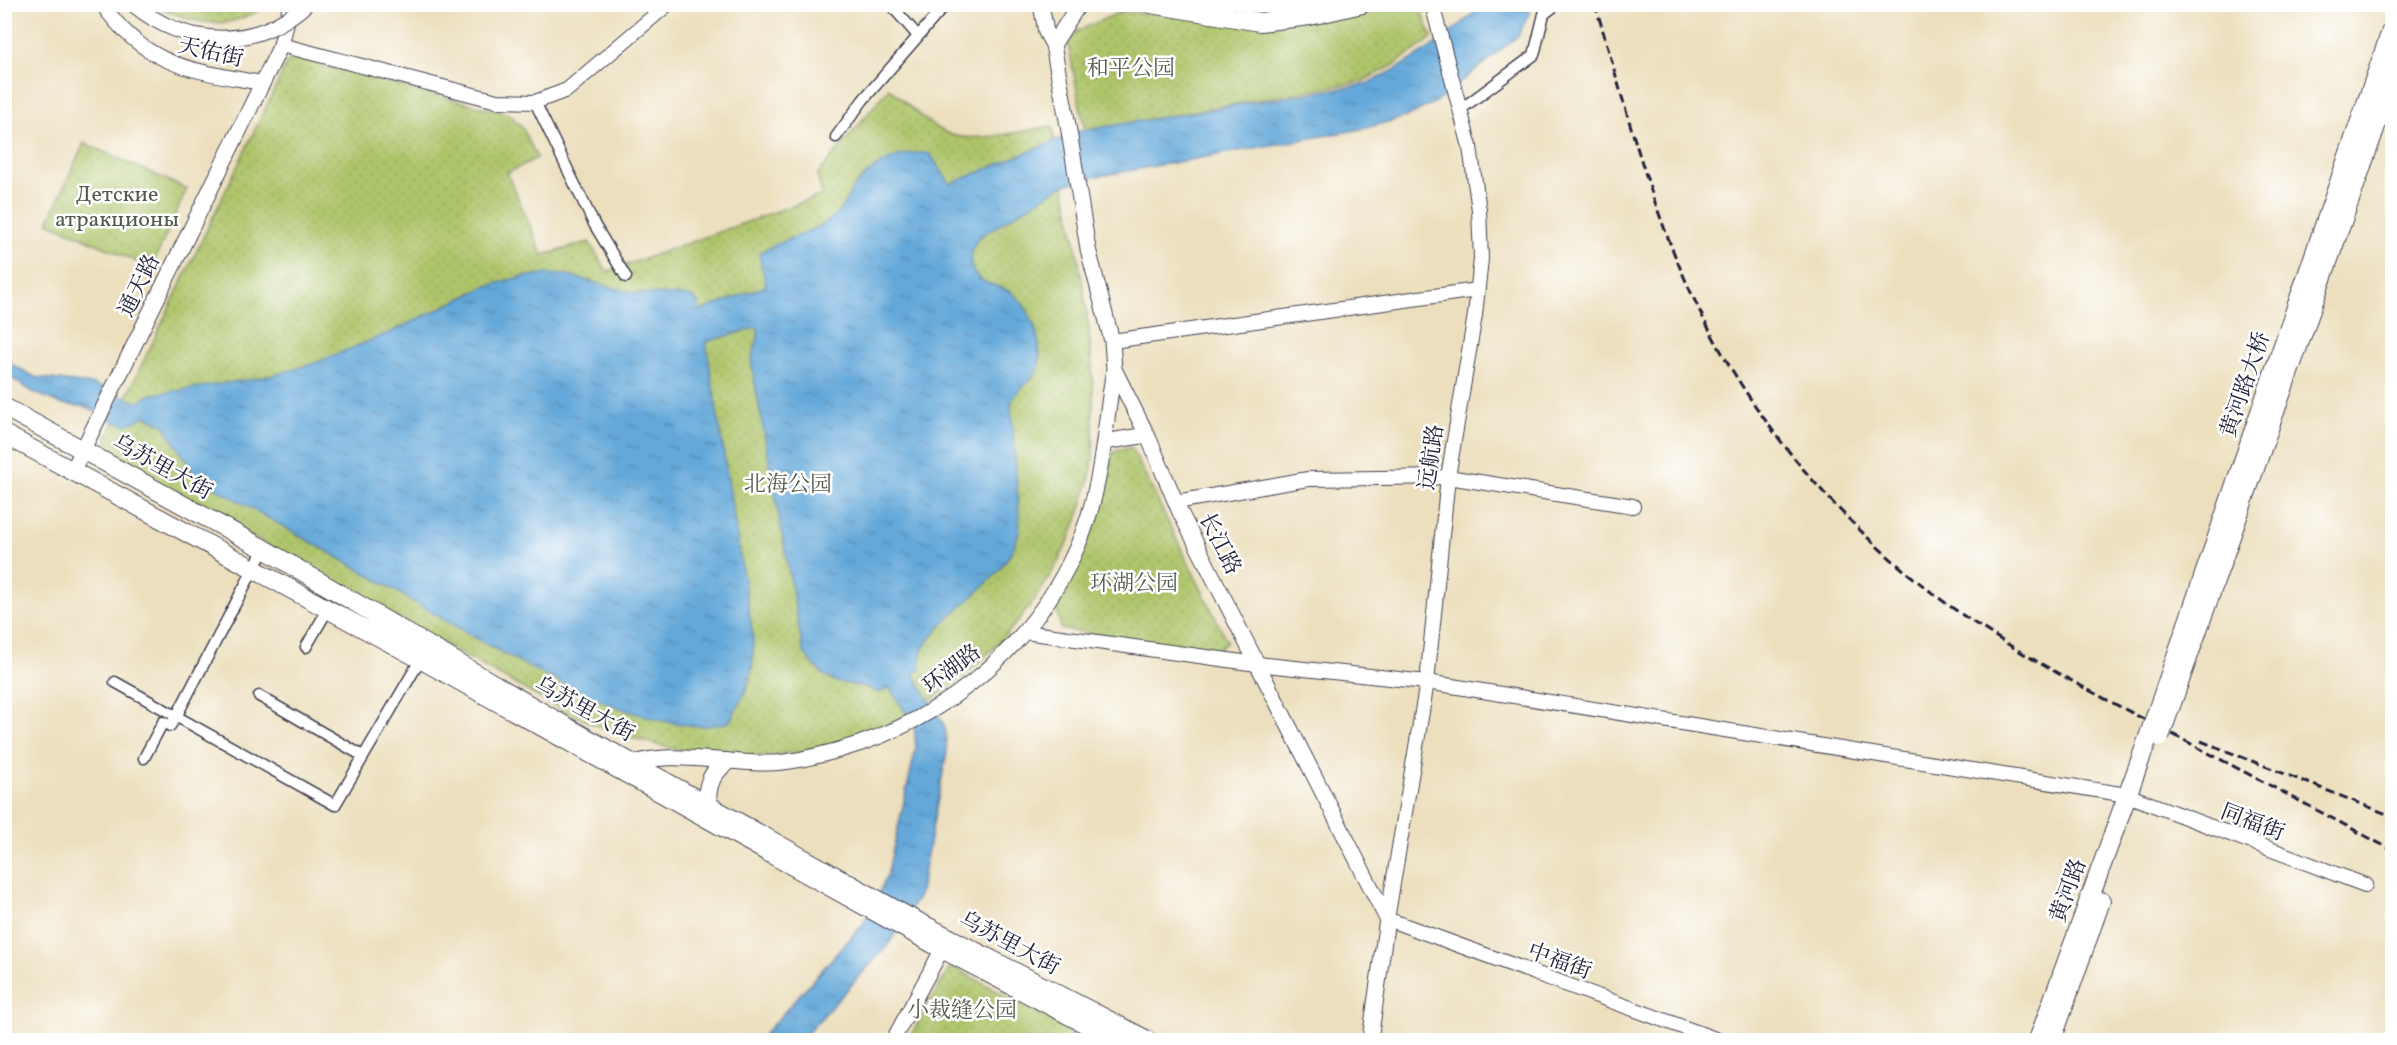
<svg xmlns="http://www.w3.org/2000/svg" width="2397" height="1045" font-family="Vollkorn,'Noto Serif SC',serif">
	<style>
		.grass { fill: url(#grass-dots); stroke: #687352; stroke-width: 1.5 }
		.water { fill: url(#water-ripples); stroke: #42658a; stroke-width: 1.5 }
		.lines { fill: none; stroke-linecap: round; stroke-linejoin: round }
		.minor-casing { stroke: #403e4e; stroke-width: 13 }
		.tertiary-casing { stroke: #403e4e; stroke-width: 16 }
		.secondary-casing { stroke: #403e4e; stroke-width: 17 }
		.primary-casing { stroke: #403e4e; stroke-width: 20 }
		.trunk-casing { stroke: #403e4e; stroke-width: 20 }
		.minor { stroke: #fff; stroke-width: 10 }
		.tertiary { stroke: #fff; stroke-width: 14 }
		.secondary { stroke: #fff; stroke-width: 15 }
		.primary { stroke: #fff; stroke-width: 18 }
		.trunk { stroke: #fff; stroke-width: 18 }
		.rail { stroke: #22223b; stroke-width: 3; stroke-dasharray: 9 4.5; stroke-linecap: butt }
		.secondary-bridge-casing { stroke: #403e4e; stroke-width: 17; stroke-linecap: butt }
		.trunk-bridge-casing { stroke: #403e4e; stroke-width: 20; stroke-linecap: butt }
		.secondary-bridge { stroke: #fff; stroke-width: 15 }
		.trunk-bridge { stroke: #fff; stroke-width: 18 }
		.labels { text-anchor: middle; stroke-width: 5; stroke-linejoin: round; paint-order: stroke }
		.street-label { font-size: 22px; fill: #22223b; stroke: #fff }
		.park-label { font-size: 22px; fill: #535b4b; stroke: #fff }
	</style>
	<defs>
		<pattern id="grass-dots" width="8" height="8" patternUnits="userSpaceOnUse" patternTransform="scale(1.5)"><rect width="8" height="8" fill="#aec469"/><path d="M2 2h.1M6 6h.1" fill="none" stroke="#95a85c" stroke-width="1.8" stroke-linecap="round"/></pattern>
		<pattern id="water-ripples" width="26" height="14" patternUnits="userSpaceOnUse" patternTransform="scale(1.5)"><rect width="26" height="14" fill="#63a8d9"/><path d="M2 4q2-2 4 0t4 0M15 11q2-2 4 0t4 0" fill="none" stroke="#5188b1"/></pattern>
	</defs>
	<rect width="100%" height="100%" fill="#fff"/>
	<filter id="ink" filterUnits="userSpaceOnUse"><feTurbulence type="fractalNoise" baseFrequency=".0167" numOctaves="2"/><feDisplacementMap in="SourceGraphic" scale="12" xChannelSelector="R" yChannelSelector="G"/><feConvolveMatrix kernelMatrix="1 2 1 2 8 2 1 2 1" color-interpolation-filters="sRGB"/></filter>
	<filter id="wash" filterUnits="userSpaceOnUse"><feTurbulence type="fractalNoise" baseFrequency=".008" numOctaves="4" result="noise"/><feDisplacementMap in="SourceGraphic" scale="24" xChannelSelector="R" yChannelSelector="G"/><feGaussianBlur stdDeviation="1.35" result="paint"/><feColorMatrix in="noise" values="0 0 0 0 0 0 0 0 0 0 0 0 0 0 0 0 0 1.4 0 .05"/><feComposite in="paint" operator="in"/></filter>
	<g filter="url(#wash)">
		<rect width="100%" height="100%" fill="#ecdfbd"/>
		<path class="grass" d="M1375 4 1419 5 1432 38 1394 65 1363 81 1085 131 1068 44 1077 31 1120 12 1321 18Z
			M154 5H266C229 34 192 23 154 5Z
			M290 57 509 114 522 127 537 158 507 173 543 255 589 242 607 272 822 195 817 175 889 88C908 104 928 126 952 135 974 143 1028 130 1052 126 1071 224 1096 321 1093 420 1093 436 1095 455 1091 471 1069 580 991 669 896 722 860 742 804 753 763 756 694 760 627 740 565 712L122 464 108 452 107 437Z
			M84 143 187 189 151 268 48 222Z
			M1131 447 1227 641 1215 652 1061 629 1056 605C1084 556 1101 507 1113 452Z
			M951 966 1089 1040H924L912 1033Z"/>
		<path class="water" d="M1482 5H1533L1518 36 1437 101 1406 117 1362 129 1094 177 1063 185 979 237C969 251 965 270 983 281 992 286 1004 287 1012 293 1030 307 1039 333 1040 355 1040 384 1017 383 1011 404L1020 528C1010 576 965 597 936 632 932 637 925 644 922 651 920 655 921 664 921 669L913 673 945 727 947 752 919 896 888 945 801 1040H759L863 924 887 876 916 748 914 725 889 687 879 693C865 684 854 686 838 682 823 678 812 663 803 651L751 361 758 337V327L706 342 753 637C755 675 748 690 729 722 644 750 445 619 369 575 317 545 265 516 214 487L202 477H196L164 425 146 416 127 425 115 422 86 407 61 404 33 392 5 374 4 360 35 377 96 385 138 403 149 395 271 376 315 363 391 332 487 286 520 277 547 274 566 275 634 293 690 296 698 303 700 311 766 286 759 253C781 240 806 235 827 222 841 213 846 197 856 185 873 165 903 148 930 154L950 184 1079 131 1366 84C1408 65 1449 37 1482 5Z"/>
	</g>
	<g filter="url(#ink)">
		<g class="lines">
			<defs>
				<path id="minor" d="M890 4 918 36
					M535 102 594 224 626 277
					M1461 109 1534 55 1544 14 1557 4
					M836 137 863 100 946 4
					M306 647 328 609
					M115 682 335 805 422 657
					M259 696 363 756
					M144 758 163 722 170 726 176 717 264 549"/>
				<path id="tertiary" d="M102 4C146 67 191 70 261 83
					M1432 4 1470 147 1479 210 1481 259 1475 315 1448 477 1427 682 1387 919 1718 1040
					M281 45 497 101 535 102 567 90 668 4
					M1112 341 1477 290
					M1176 502 1308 479 1448 477 1633 506
					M1025 632 1257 664 1427 682 2127 795 2365 885
					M893 1040 946 942"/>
				<path id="secondary" d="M1041 4 1046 32 1053 45 1068 125 1088 249 1112 341 1114 369 1149 439 1180 512 1387 919 1370 1040
					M1053 45 1079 4
					M1104 442 1147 435
					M72 472 281 45 291 4
					M629 767C654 748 733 764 767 763 791 763 816 756 839 750 950 719 1043 639 1084 530 1103 478 1105 423 1114 369"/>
				<path id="primary" d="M1151 4 1260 22 1310 16 1362 4"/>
				<path id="trunk" d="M4 407 264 549 569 728 909 917 1147 1040
					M4 434 420 659 942 949 1116 1040
					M707 804C707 784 711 774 726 762
					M2038 1040 2142 755
					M2052 1040 2101 901"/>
			</defs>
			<use href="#minor" class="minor-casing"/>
			<use href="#tertiary" class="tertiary-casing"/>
			<use href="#secondary" class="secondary-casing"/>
			<use href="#primary" class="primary-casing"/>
			<use href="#trunk" class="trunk-casing"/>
			<use href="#minor" class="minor"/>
			<use href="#tertiary" class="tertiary"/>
			<use href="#secondary" class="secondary"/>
			<use href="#primary" class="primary"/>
			<use href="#trunk" class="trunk"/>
			<path class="rail" d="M1595 4C1625 104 1650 207 1695 301 1751 420 1841 526 1947 604 2014 652 2086 689 2159 727 2237 768 2315 809 2392 850
				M2201 741 2392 816"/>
			<defs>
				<path id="secondary-bridge" d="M133 4C186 48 255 51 306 4"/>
				<path id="trunk-bridge" d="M2160 737 2392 81
					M2142 755 2392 28"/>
			</defs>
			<use href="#secondary-bridge" class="secondary-bridge-casing"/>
			<use href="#trunk-bridge" class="trunk-bridge-casing"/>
			<use href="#secondary-bridge" class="secondary-bridge"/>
			<use href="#trunk-bridge" class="trunk-bridge"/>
		</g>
	</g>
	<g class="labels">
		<g class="street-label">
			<text transform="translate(211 51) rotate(13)" y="8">天佑街</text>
			<text transform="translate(138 285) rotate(-64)" y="8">通天路</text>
			<text transform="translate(2244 384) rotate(-71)" y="8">黄河路大桥</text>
			<text transform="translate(1430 457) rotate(-82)" y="8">远航路</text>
			<text transform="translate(163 466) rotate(29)" y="8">乌苏里大街</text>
			<text transform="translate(1221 543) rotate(63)" y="8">长江路</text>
			<text transform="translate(951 668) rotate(-37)" y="8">环湖路</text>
			<text transform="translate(585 708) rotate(29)" y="8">乌苏里大街</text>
			<text transform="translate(2253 821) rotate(21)" y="8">同福街</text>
			<text transform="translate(2067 890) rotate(-70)" y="8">黄河路</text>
			<text transform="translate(1010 942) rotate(28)" y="8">乌苏里大街</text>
			<text transform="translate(1560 960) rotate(20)" y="8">中福街</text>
		</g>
		<g class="park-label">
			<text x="1131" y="75">和平公园</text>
			<text x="117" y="201">Детские<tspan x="117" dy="25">атракционы</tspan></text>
			<text x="788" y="491">北海公园</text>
			<text x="1134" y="590">环湖公园</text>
			<text x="962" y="1017">小裁缝公园</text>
		</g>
	</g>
	<rect width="2397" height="1045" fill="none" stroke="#fff" stroke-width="24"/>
</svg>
